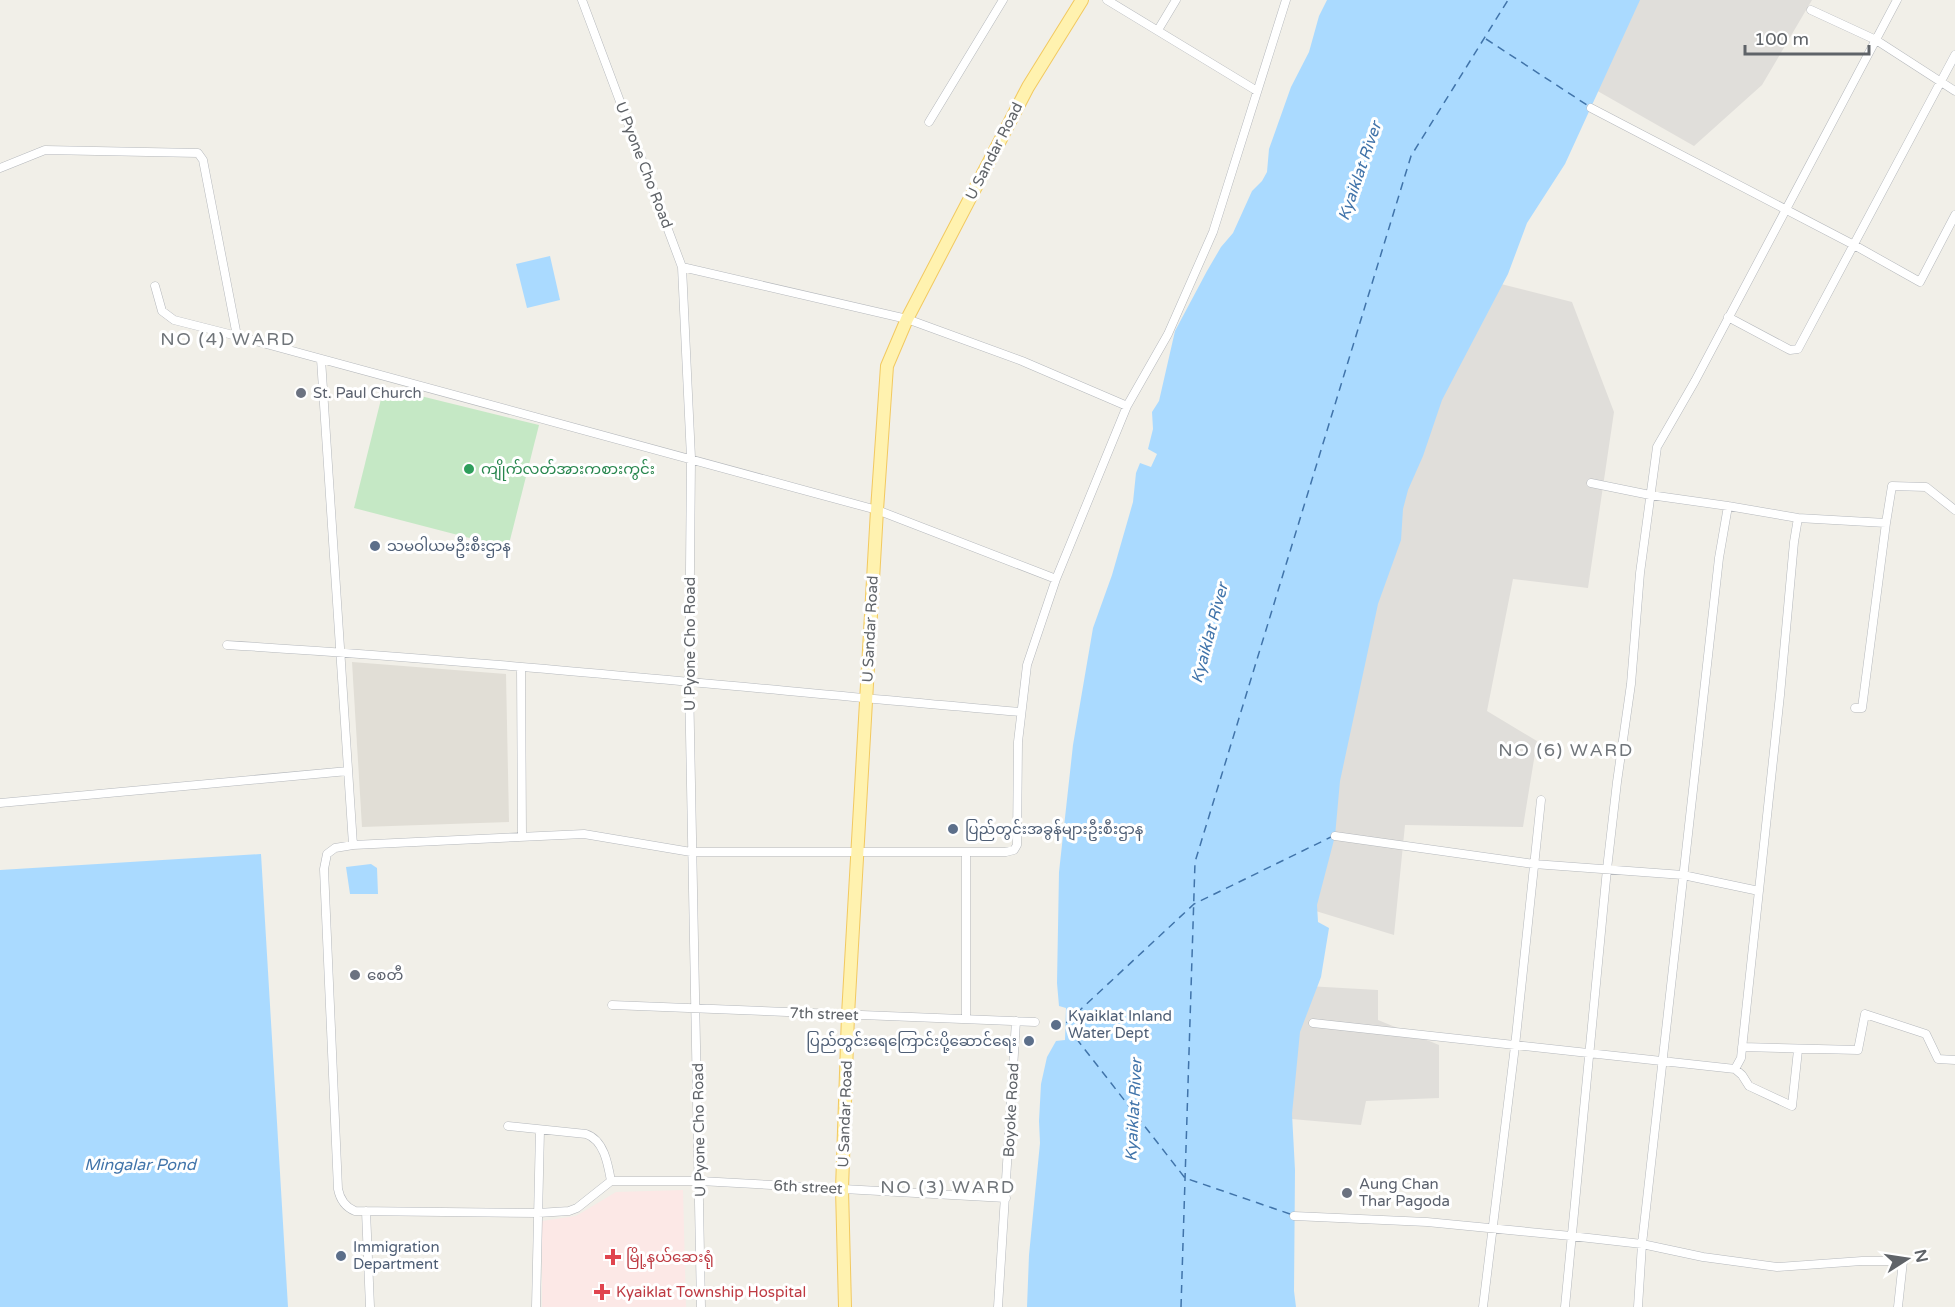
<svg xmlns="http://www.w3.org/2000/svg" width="1955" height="1307" font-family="'Varela Round','Noto Sans Myanmar',sans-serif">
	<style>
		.industrial { fill: #e0deda }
		.education { fill: #e1ded6 }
		.medical { fill: #fce8e6 }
		.green { fill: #c5e8c5 }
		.water { fill: #aadaff }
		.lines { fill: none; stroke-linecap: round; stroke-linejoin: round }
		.ferry { stroke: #4174aa; stroke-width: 1.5; stroke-dasharray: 8 6; stroke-linecap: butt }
		.street-casing { stroke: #b5b8bc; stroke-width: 9 }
		.primary-casing { stroke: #f2c960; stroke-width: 14 }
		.street { stroke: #fff; stroke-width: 8 }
		.primary { stroke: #fff2af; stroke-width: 12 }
		.worship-dot { fill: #6b7280; stroke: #fff; stroke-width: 2 }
		.leisure-dot { fill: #2e9e5b; stroke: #fff; stroke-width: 2 }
		.service-dot { fill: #5c6f8a; stroke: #fff; stroke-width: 2 }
		.health-dot { fill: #e0444e; stroke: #fff; stroke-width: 2 }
		.labels { text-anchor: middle; stroke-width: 6; stroke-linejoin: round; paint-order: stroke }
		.street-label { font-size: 15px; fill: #5f6368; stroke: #fff }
		.worship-label { font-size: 15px; fill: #5b616d; stroke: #fff; text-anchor: start }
		.leisure-label { font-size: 15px; fill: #27864d; stroke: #fff; text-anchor: start }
		.service-label { font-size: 15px; fill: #4e5e75; stroke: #fff; text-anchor: start }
		.health-label { font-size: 15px; fill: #be3a42; stroke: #fff; text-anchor: start }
		.water-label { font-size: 16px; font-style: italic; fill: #4174aa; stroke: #fff }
		.quarter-label { font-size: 18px; letter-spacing: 1.5px; fill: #70757a; stroke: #fff }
	</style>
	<rect width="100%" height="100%" fill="#f1efe8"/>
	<path class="industrial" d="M1623 0H1812L1762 85 1694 146 1580 81Z
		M1489 281 1572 302 1614 412 1588 588 1513 579 1487 711 1537 741 1523 827 1405 825 1394 935 1306 908 1401 419Z
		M1307 986 1378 990V1020L1439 1045V1098L1366 1101 1361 1125 1280 1118Z"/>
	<path class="education" d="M352 662 506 674 509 822 362 827Z"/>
	<path class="medical" d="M683 1190 686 1307H542V1221L576 1216 616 1192Z"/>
	<path class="green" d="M384 387 539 425 508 548 354 508Z"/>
	<path class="water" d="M1327 0H1640L1565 164 1527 223 1508 274 1442 400 1423 456 1408 490 1403 509 1401 540 1378 604 1340 781 1335 836 1317 905 1318 922 1329 928 1321 977 1300 1032 1292 1114 1295 1170 1294 1291 1296 1307H1027L1029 1255 1040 1143 1039 1121 1041 1084 1047 1057 1056 1041 1065 1040 1066 1008 1059 1006 1057 983 1059 872 1073 745 1093 628 1112 575 1133 502 1136 473 1140 463 1151 467 1157 454 1148 449 1153 429 1152 412 1159 401 1175 331 1207 271 1221 247 1233 233 1252 191 1262 181 1267 172 1269 149 1291 87 1309 52 1319 16Z
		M550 256 560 300 527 308 516 264Z
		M261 854 288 1307H0V870Z
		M371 864 377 868 378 894H350L346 867Z"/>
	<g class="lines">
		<path class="ferry" d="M1486 39 1587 105
			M1290 1214 1185 1178 1065 1024 1194 904 1331 837
			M1181 1307 1195 862 1411 156 1508 0"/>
		<defs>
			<path id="street" d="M582 0 682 267 691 458 689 680 701 1307
				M1107 0 1257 91
				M1811 10 1876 40 1955 91
				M1158 30 1176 0
				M1591 108 1854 245 1920 282 1955 215
				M929 122 1003 0
				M0 168 45 150 198 153 203 160 237 336 877 510 1056 579
				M682 267 907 319 1022 361 1127 406
				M155 286 162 311 174 320 237 336
				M1728 317 1790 350 1798 349 1955 55
				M321 359 353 845
				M1591 483 1650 495 1728 506 1798 518 1886 523 1862 708H1855
				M1886 523 1892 486 1926 487 1955 510
				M227 645C492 661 756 689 1021 712
				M521 667 522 837
				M0 803 348 771
				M1335 836 1534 864 1683 875 1759 891
				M612 1005 1035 1022
				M966 1019V853
				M1313 1023 1735 1069 1741 1058 1780 695 1794 542 1798 518
				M1742 1047 1858 1050 1865 1014 1926 1034 1938 1059 1955 1060
				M1735 1069 1742 1075 1749 1086 1792 1106 1798 1050
				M508 1126 586 1134C604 1140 608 1164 611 1181
				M611 1181 577 1208 569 1211 538 1213 355 1211C345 1207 340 1199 338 1189L324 869 327 854 335 848 353 845 584 834 691 852H1006L1014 850 1017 845 1018 742 1027 665 1056 579 1127 406 1168 334 1213 232 1286 0
				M611 1181H700L1006 1198
				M366 1211 370 1307
				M1294 1216 1427 1222 1571 1236 1642 1244 1703 1257 1777 1267 1862 1261H1903L1898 1307
				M536 1307 540 1130
				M998 1307 1016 1021
				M1483 1307 1515 1046 1541 800
				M1565 1307 1607 869 1617 782 1631 684 1640 573 1657 447 1695 381 1897 0
				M1638 1307 1642 1244 1719 558 1728 506"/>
			<path id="primary" d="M845 1307 842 1189 848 1015 877 510 887 366 907 319 1028 87 1082 0"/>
		</defs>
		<use href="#street" class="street-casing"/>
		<use href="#primary" class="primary-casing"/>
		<use href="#street" class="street"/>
		<use href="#primary" class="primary"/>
	</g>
	<g class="worship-dot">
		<circle cx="301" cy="393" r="6"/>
		<circle cx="355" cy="975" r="6"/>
		<circle cx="1347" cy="1193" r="6"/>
	</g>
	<circle class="leisure-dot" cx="469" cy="469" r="6"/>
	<g class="service-dot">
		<circle cx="375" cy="546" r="6"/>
		<circle cx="953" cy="829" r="6"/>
		<circle cx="1056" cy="1025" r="6"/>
		<circle cx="1029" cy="1041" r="6"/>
		<circle cx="341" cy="1256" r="6"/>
	</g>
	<g class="health-dot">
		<path d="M610 1248h6v6h6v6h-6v6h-6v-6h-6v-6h6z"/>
		<path d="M599 1283h6v6h6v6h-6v6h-6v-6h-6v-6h6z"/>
	</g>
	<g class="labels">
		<g class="street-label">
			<text transform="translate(994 151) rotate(-63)" y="5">U Sandar Road</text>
			<text transform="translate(644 165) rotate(69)" y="5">U Pyone Cho Road</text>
			<text transform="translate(870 629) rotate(-87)" y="5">U Sandar Road</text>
			<text transform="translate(690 644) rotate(-90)" y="5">U Pyone Cho Road</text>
			<text transform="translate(824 1014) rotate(2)" y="5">7th street</text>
			<text transform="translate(1011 1110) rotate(-87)" y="5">Boyoke Road</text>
			<text transform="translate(845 1114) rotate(-88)" y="5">U Sandar Road</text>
			<text transform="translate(699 1130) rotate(-91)" y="5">U Pyone Cho Road</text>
			<text transform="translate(808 1187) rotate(3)" y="5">6th street</text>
		</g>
		<g class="worship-label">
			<text x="313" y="398">St. Paul Church</text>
			<text x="367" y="980">စေတီ</text>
			<text x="1359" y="1189">Aung Chan<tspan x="1359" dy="17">Thar Pagoda</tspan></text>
		</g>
		<g class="leisure-label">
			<text x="481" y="474">ကျိုက်လတ်အားကစားကွင်း</text>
		</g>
		<g class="service-label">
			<text x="387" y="551">သမဝါယမဦးစီးဌာန</text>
			<text x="965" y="834">ပြည်တွင်းအခွန်များဦးစီးဌာန</text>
			<text x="1068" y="1021">Kyaiklat Inland<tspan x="1068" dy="17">Water Dept</tspan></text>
			<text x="1017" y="1046" text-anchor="end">ပြည်တွင်းရေကြောင်းပို့ဆောင်ရေး</text>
			<text x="353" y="1252">Immigration<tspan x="353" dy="17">Department</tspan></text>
		</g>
		<g class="health-label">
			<text x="626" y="1262">မြို့နယ်ဆေးရုံ</text>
			<text x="616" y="1297">Kyaiklat Township Hospital</text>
		</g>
		<g class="water-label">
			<text transform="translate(1359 171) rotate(-71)" y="6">Kyaiklat River</text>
			<text transform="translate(1209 633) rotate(-75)" y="6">Kyaiklat River</text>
			<text transform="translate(1133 1110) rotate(-87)" y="6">Kyaiklat River</text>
			<text x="140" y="1170">Mingalar Pond</text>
		</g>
		<g class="quarter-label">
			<text x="228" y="345">NO (4) WARD</text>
			<text x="1566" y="756">NO (6) WARD</text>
			<text x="948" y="1193">NO (3) WARD</text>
		</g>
	</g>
	<g transform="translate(1907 1259) rotate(78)" stroke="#ffffff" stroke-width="4.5" paint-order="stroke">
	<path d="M0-4.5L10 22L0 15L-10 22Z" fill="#5f6368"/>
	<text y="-9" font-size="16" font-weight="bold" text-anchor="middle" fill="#5f6368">N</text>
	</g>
	<path d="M1745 45v9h124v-9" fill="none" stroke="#5f6368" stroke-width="3"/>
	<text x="1754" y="45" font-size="18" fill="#5f6368" stroke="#ffffff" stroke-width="4.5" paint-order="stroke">100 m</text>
</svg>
